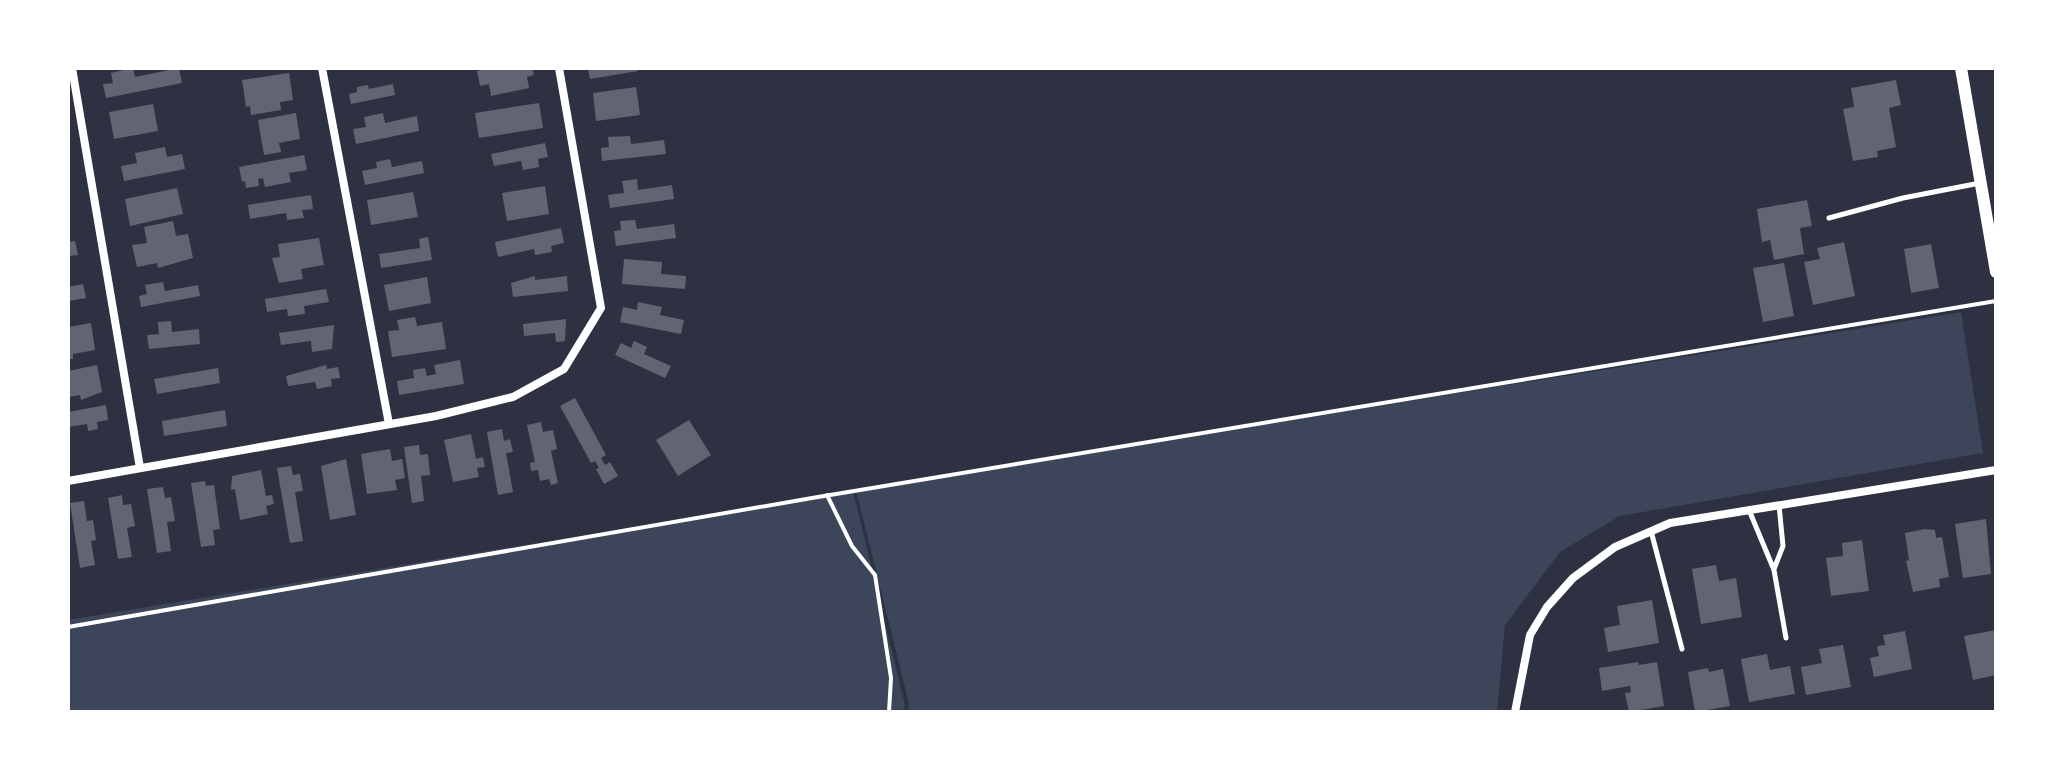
<svg xmlns="http://www.w3.org/2000/svg" width="2064" height="780" font-family="'Archivo Narrow',sans-serif">
	<style>
		.green { fill: #3c4559 }
		.building { fill: #626471 }
		.lines { fill: none; stroke-linecap: round; stroke-linejoin: round }
		.path { stroke: #fff; stroke-width: 4 }
		.service { stroke: #fff; stroke-width: 5 }
		.minor { stroke: #fff; stroke-width: 8 }
		.tertiary { stroke: #fff; stroke-width: 12 }
	</style>
	<rect width="100%" height="100%" fill="#2d3142"/>
	<path class="green" d="M1961 312 1983 453 1620 516 1560 552 1505 625 1497 712H907L909 704 856 490Z
		M853 491 905 705 903 712H68V620Z"/>
	<path class="building" d="M133 68 135 77 179 68 182 83 106 98 103 84 113 83 111 73Z
		M492 68H532L534 75 527 77 529 88 491 96 489 84 480 86 477 71Z
		M588 68H637L638 71 590 79Z
		M289 73 293 100 280 102 281 110 251 115 250 106 246 107 242 80Z
		M1896 80 1901 105 1889 108 1896 147 1877 151 1878 157 1853 161 1843 109 1854 107 1851 88Z
		M393 84 395 95 351 104 349 94 357 92V87L368 85 369 89Z
		M636 87 640 115 596 121 593 93Z
		M539 103 543 128 479 138 475 113Z
		M153 104 158 131 114 139 109 112Z
		M296 113 300 139 279 143 281 152 264 155 258 120Z
		M383 113 385 123 417 116 419 131 356 144 353 129 366 127 364 117Z
		M630 136 631 144 664 140 666 154 602 161 601 148 609 147 608 137Z
		M545 143 548 157 538 159 539 167 523 170 521 161 494 166 491 154Z
		M165 147 167 157 182 154 185 169 124 181 121 166 137 163 135 153Z
		M304 155 307 170 289 173 291 182 265 187 263 178 258 179 259 186 246 188 245 181 242 182 239 167Z
		M390 159 392 167 422 161 424 173 365 185 362 171 377 168 376 162Z
		M637 179 638 190 672 185 674 199 610 208 608 195 624 193 622 181Z
		M545 186 549 214 507 221 502 193Z
		M177 188 183 214 130 226 125 199Z
		M413 192 418 217 371 225 367 200Z
		M311 195 313 209 302 210 304 218 287 220 286 213 250 219 248 205Z
		M1807 200 1812 226 1800 228 1804 254 1774 260 1770 240 1762 242 1757 209Z
		M635 220 637 229 674 224 676 238 616 246 614 231 621 230 620 221Z
		M173 221 176 236 188 234 193 258 158 268 157 263 137 267 132 245 147 243 144 227Z
		M561 228 564 243 551 246 552 252 535 255 534 249 498 257 495 242Z
		M428 237 432 260 381 268 379 254 420 248 419 239Z
		M319 238 324 265 301 269 303 279 279 283 272 258 280 257 278 244Z
		M75 241 78 255 68 256V242Z
		M1844 242 1855 296 1813 305 1804 262 1820 259 1817 248Z
		M1931 244 1939 288 1911 293 1904 249Z
		M624 259 662 262 661 274 686 276 685 289 622 284Z
		M1784 263 1794 316 1763 322 1753 268Z
		M535 276V280L567 276 568 291 513 297 511 283Z
		M427 277 431 303 389 311 384 285Z
		M163 282 165 291 198 285 200 296 141 307 139 296 147 294 145 285Z
		M83 284 86 298 68 301V287Z
		M326 289 329 302 304 306 305 314 288 316 287 309 267 312 265 299Z
		M638 302 662 307 660 315 684 320 681 334 620 322 623 307 637 310Z
		M415 317 417 326 442 322 446 349 392 357 388 331 399 330 397 320Z
		M566 319 565 341 556 342 555 333 524 336 523 324Z
		M171 321 172 332 199 329 200 344 149 349 147 335 159 334 158 322Z
		M91 323 95 350 73 354V359H68V327Z
		M334 325 332 349 312 352 311 341 281 345 279 333Z
		M634 341 647 347 644 354 671 366 665 378 615 355 621 343 631 348Z
		M460 360 464 384 399 395 397 381 414 378 413 370 425 368 427 376 436 374 434 365Z
		M97 365 102 392 81 400 80 395 68 397V371Z
		M326 365 327 369 338 367 340 378 331 379 332 386 317 389 315 382 288 386 286 376Z
		M218 368 220 383 157 394 154 379Z
		M575 398 606 455 601 458 605 465 610 462 618 476 604 484 596 469 599 468 595 461 591 463 560 406Z
		M106 405 108 420 97 422 98 429 88 431 87 424 68 427V412Z
		M225 410 227 426 164 436 162 421Z
		M689 420 711 455 678 476 656 440Z
		M541 422 543 432 553 430 557 449 551 451 558 483 551 485 549 479 540 481 538 470 531 471 530 463 535 462 527 425Z
		M502 429 504 441 510 439 513 452 506 453 513 492 498 495 487 432Z
		M471 434 476 459 483 457 485 467 477 468 479 477 453 482 444 440Z
		M419 445 420 455 428 454 430 475 421 476 424 501 412 503 404 447Z
		M390 449 392 461 402 459 405 478 395 480 397 490 367 494 361 454Z
		M346 459 356 515 330 520 321 466Z
		M291 466 293 475 300 474 303 491 295 492 303 541 290 543 277 468Z
		M261 470 266 496 272 495 274 504 266 506 268 514 240 520 235 489 231 490 232 476Z
		M205 481 206 486 214 485 220 529 213 530 215 545 201 547 191 483Z
		M163 487 165 498 171 497 175 521 167 522 171 551 157 553 147 489Z
		M122 495 123 505 131 504 135 526 127 528 132 557 118 559 108 498Z
		M84 501 87 521 93 520 96 540 91 541 95 565 80 568 70 503Z
		M1986 519 1991 574 1963 578 1955 524Z
		M1925 529 1935 530 1936 538 1942 537 1949 577 1939 579 1940 587 1913 592 1906 561 1909 560 1905 533Z
		M1862 540 1869 591 1831 596 1826 558 1843 556 1842 543Z
		M1716 565 1719 581 1736 578 1742 617 1701 624 1692 569Z
		M1652 600 1659 643 1608 652 1604 628 1620 625 1617 606Z
		M1996 630V675L1973 680 1964 636Z
		M1905 631 1912 669 1874 677 1870 658 1879 656 1877 646 1885 645 1883 635Z
		M1843 645 1851 687 1806 695 1801 667 1822 663 1819 649Z
		M1767 654 1770 670 1790 666 1795 694 1749 702 1741 659Z
		M1638 662 1639 665 1657 662 1664 706 1629 712 1625 693 1631 692 1630 686 1602 691 1599 668Z
		M1708 668 1709 672 1723 669 1730 706 1695 712 1688 672Z"/>
	<g class="lines">
		<path class="path" d="M827 495 852 546 875 575 891 678 889 712
			M68 627 812 498 1996 301"/>
		<path class="service" d="M1829 218 1903 198 1980 183
			M1749 510 1774 570 1786 638
			M1651 531 1682 649
			M1774 569 1783 546 1779 505"/>
		<path class="minor" d="M72 68 140 468
			M322 68 389 424
			M68 481 436 416 513 397 564 369 601 308 559 68
			M1515 712 1530 635 1547 607 1573 578 1615 547 1670 523 1996 470"/>
		<path class="tertiary" d="M1961 68 1996 272"/>
	</g>
	<rect width="2064" height="780" fill="none" stroke="#ffffff" stroke-width="140"/>
</svg>
